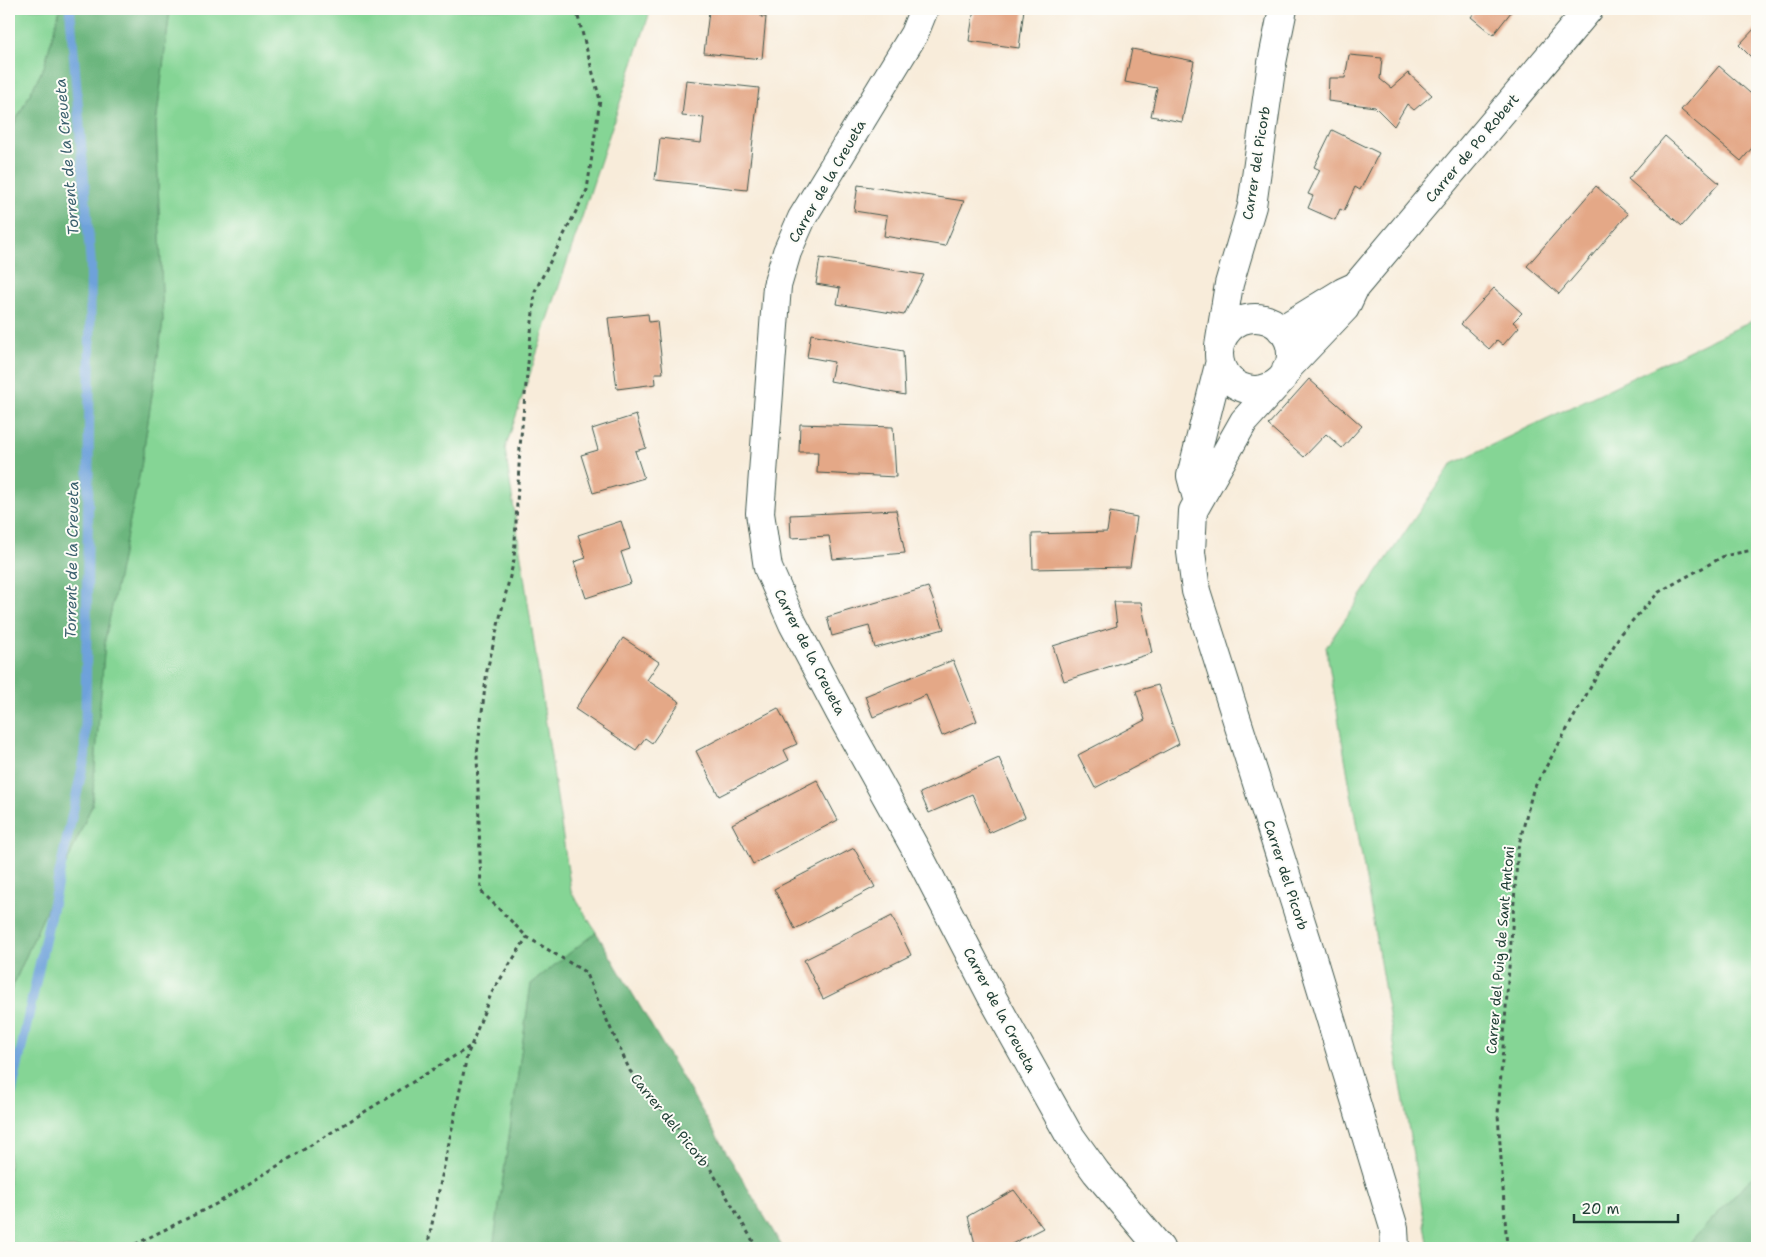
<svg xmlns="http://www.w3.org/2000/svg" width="1766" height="1257" font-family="'Shantell Sans',sans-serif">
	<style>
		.green { fill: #85d595; stroke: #528964 }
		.forest { fill: #6cb67e; stroke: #467a59 }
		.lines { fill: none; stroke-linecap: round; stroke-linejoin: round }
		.stream { stroke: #6ea2da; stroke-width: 10 }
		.building { fill: #e4a887 }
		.minor-casing { stroke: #40574d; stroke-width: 30 }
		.path { stroke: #40574d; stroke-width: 3; stroke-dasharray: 4 4; stroke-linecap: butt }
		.minor { stroke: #fff; stroke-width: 28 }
		.labels { text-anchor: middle; stroke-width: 4; stroke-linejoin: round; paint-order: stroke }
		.street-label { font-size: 14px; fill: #1f3d34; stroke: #fdfcf7 }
		.water-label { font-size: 15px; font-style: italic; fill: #3b606e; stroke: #fdfcf7 }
	</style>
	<rect width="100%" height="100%" fill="#fdfcf7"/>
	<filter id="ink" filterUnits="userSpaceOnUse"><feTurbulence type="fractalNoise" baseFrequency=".02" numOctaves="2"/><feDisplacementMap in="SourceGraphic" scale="10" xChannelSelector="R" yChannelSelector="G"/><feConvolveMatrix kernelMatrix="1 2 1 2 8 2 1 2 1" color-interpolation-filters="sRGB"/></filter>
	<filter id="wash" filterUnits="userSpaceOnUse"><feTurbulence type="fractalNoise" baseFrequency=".0096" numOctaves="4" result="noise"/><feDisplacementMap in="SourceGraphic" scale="20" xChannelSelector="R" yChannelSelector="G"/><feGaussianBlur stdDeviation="1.12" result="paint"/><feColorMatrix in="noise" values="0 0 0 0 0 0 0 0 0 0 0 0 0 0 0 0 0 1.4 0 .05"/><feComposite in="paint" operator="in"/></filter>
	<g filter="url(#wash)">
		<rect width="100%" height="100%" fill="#f8ecda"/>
		<path class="green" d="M9 9H60L44 67 9 134Z
			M170 9H651L505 449 571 891 596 932 531 984 493 1248H9V995L92 805 105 640 141 467 163 322 156 124Z
			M1757 318V1172L1685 1248H1429L1326 647 1452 464Z"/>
		<path class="forest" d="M60 9H170L156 124 163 322 141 467 105 640 92 805 9 995V134L44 67Z
			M596 932 783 1248H493L531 984Z
			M1757 1172V1248H1685Z"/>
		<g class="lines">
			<path class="stream" d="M9 1105 85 756 91 266 70 9"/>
		</g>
		<g id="blocks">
			<path class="building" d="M715 9H765L762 11 761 17H766L762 59 704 53 709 11H714Z
				M974 9H1024L1019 48 969 41Z
				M1477 9H1507L1511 12 1493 35 1471 17Z
				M1757 26V63L1739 45Z
				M1132 49 1194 61 1182 122 1151 116 1157 88 1125 82Z
				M1349 55 1382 58 1380 79 1391 88 1408 73 1432 95 1414 110 1407 104 1394 126 1375 107 1328 101 1329 78H1345Z
				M1719 66 1757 99V142L1741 161 1681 110Z
				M686 80 759 88 747 190 655 180 660 138 701 143 704 118 682 116Z
				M1332 130 1379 153 1360 190 1355 187 1344 211 1340 209 1335 220 1308 208 1313 196 1308 194 1320 170 1314 167Z
				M1665 136 1719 183 1682 226 1628 179Z
				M858 185 964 201 945 246 884 236 887 216 854 211Z
				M1596 186 1628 214 1559 294 1527 266Z
				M820 258 924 275 904 315 837 304 840 288 816 284Z
				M1494 288 1522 313 1513 322 1519 327 1503 345 1497 340 1489 349 1461 324Z
				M648 314 649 322 657 321 663 373H655L656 384 617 389 608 318Z
				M811 334 903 351 905 395 830 381 834 362 807 357Z
				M1309 379 1362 426 1342 448 1326 434 1304 457 1268 425Z
				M636 415 646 448 635 451 644 478 593 493 581 455 598 450 592 429Z
				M800 424 893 427 896 477 817 473 818 452H799Z
				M896 510 905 553 833 559 829 536 791 538 790 515Z
				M1110 512 1137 517 1130 567 1033 569 1032 534 1107 532Z
				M621 521 630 549 621 552 631 583 586 598 574 562 586 558 578 535Z
				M928 587 944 629 875 648 869 626 832 636 827 617Z
				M1114 602H1141L1152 653 1064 681 1053 646 1117 626Z
				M623 638 659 662 647 680 680 702 652 743 645 738 636 750 575 709Z
				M953 660 977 721 942 736 926 695 873 717 865 696Z
				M1158 685 1179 744 1095 788 1078 755 1145 720 1136 691Z
				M778 708 797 744 784 750 789 760 719 796 696 751Z
				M999 758 1025 817 989 833 972 794 929 813 920 793Z
				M817 780 838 820 753 864 732 824Z
				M854 848 875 887 795 929 774 889Z
				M892 916 911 955 823 999 804 960Z
				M1014 1190 1043 1228 1004 1248H976L968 1216Z"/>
		</g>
	</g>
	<g filter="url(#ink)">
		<use href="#blocks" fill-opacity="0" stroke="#40574d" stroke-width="1"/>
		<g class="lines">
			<defs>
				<path id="minor" d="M924 9 914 34 802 218 787 252 777 286 760 513 768 568 793 624 840 713 915 848 992 997 1068 1133 1096 1172 1160 1248
					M1219 354a36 36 0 1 1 72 0a36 36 0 1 1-72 0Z
					M1281 330 1343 292 1354 287
					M1219 346 1229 284 1252 206 1272 63 1283 9
					M1286 370 1345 308 1355 287 1589 9
					M1282 379 1244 421 1193 511 1191 552 1196 591 1307 941 1394 1228 1395 1248
					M1198 502 1191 476 1219 365"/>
			</defs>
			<use href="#minor" class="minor-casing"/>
			<path class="path" d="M576 9 600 100 587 190 535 291 520 447 514 560 487 670 477 754 481 891 527 937 585 972 630 1071 707 1163 757 1248
				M128 1248 216 1204 474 1044
				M427 1248 467 1056 491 994 527 937
				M1507 1248 1498 1114 1518 848 1533 790 1621 633 1659 592 1724 556 1757 549"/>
			<use href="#minor" class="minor"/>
		</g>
	</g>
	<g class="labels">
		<g class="street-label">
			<text transform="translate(1472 148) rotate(-50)" y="5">Carrer de Po Robert</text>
			<text transform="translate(1256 163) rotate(-81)" y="5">Carrer del Picorb</text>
			<text transform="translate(827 181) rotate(-60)" y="5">Carrer de la Creueta</text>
			<text transform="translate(810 652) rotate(63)" y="5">Carrer de la Creueta</text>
			<text transform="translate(1286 875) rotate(72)" y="5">Carrer del Picorb</text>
			<text transform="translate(1500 950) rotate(-85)" y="5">Carrer del Puig de Sant Antoni</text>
			<text transform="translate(1000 1010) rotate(62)" y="5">Carrer de la Creueta</text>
			<text transform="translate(670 1120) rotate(51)" y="5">Carrer del Picorb</text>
		</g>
		<g class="water-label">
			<text transform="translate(67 157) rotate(-95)" y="5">Torrent de la Creueta</text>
			<text transform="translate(72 560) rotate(-89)" y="5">Torrent de la Creueta</text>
		</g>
	</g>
	<rect width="1766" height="1257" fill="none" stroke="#fdfcf7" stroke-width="30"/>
	<path d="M1574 1214v8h104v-8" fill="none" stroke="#1f3d34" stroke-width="2.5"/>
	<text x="1581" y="1214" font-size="15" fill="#1f3d34" stroke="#fdfcf7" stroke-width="4" paint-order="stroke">20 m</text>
</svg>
